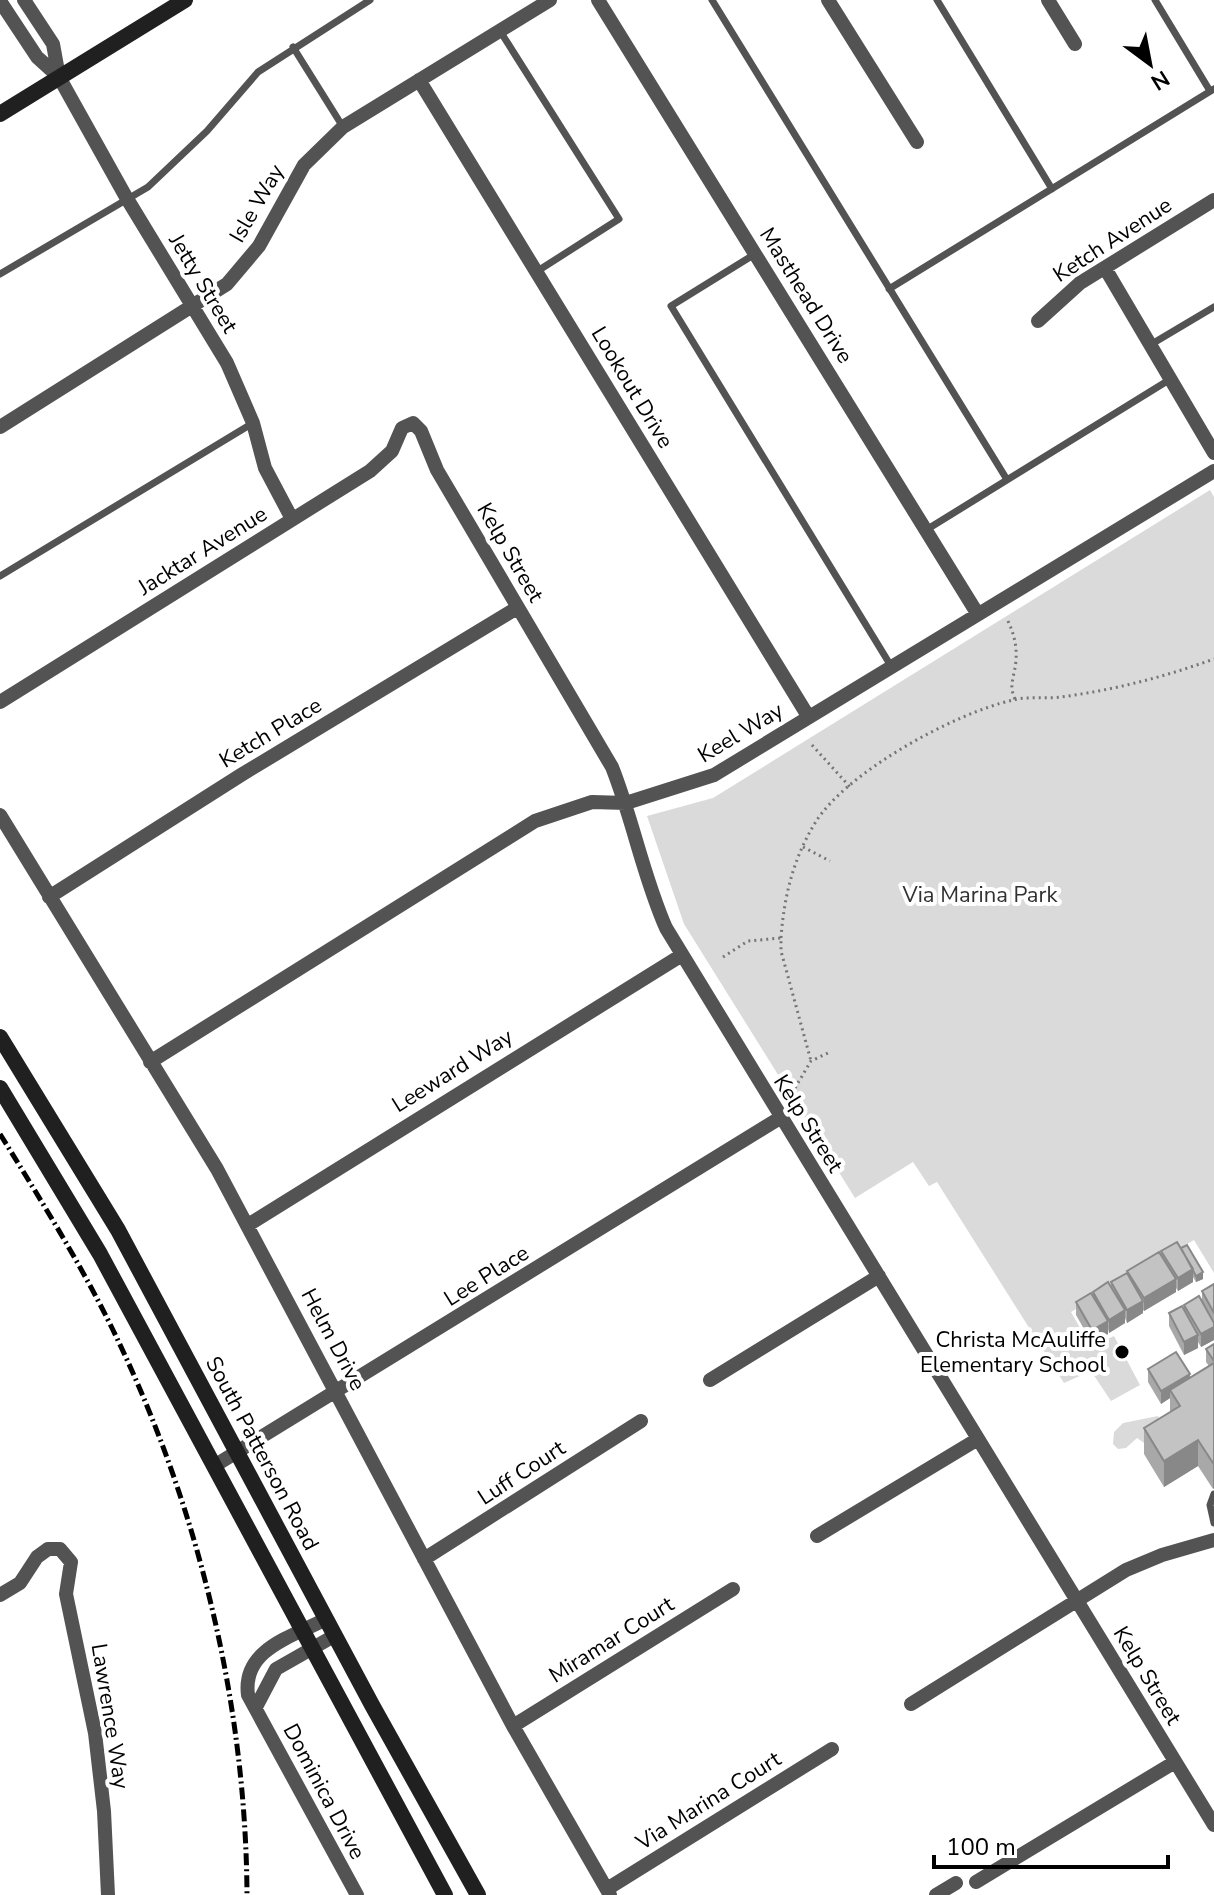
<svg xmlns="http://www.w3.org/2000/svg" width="1214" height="1895" font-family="'Nunito Sans',sans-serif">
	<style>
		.green { fill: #dadada }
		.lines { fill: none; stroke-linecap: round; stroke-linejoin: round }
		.path { stroke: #757575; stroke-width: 3; stroke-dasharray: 2 4; stroke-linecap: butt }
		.lane { stroke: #535353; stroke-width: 7 }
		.street { stroke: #535353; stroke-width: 14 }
		.secondary { stroke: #202020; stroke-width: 16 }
		.rail { stroke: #000; stroke-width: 5; stroke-dasharray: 12 4 2 4; stroke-linecap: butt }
		.wall { fill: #a8a8a8 }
		.shaded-wall { fill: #888 }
		.building { fill: #c3c3c3; stroke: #888; stroke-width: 2 }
		.poi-dot { fill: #000; stroke: #fff; stroke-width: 3 }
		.labels { text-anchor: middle; stroke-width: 8; stroke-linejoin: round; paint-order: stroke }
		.street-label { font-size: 22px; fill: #000; stroke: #fff }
		.park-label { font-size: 22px; fill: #313131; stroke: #fff }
		.poi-label { font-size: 22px; fill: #000; stroke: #fff; text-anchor: end }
	</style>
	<rect width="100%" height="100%" fill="#fff"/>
	<path class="green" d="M1210 490 1214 497V1273L1194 1240 1071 1312 1091 1347 1114 1336 1140 1385 1111 1401 1091 1371 1064 1383 937 1182 929 1186 913 1162 855 1198 684 924 647 816 713 798Z
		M1158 1416 1161 1422 1147 1445 1137 1438 1126 1448 1118 1449 1113 1444 1114 1432 1123 1423Z"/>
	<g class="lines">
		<path class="path" d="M1008 621C1014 634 1017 646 1016 660 1015 676 1008 685 1015 699
			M812 745 850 787
			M803 847 830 861
			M781 938C784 897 793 859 815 823 846 772 955 713 1013 700 1028 696 1046 699 1061 697 1114 690 1164 677 1214 659
			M723 957 748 941 781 938V951L811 1061
			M795 1088 811 1061 830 1052"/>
		<path class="lane" d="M712 0 1006 478
			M937 0 1052 189
			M1155 0 1210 91
			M500 31 619 219 536 272
			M293 47 343 127
			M755 254 671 306 891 666
			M0 274 148 187 207 131 258 72 370 0
			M889 289 1214 89
			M1150 345 1214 307
			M926 530 1169 380
			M0 576 253 423
			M1214 1494 1210 1505 1214 1523"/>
		<path class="street" d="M24 0 53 44 59 77
			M598 0 977 613
			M828 0 917 142
			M1048 0 1075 44
			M0 1 37 57 59 77 126 197 227 363 253 423 265 468 292 519
			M419 80 808 716
			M1105 268 1214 453
			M1038 321 1080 283 1214 200
			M0 427 227 284 259 246 304 165 343 127 550 0
			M0 702 370 471 392 451 402 428 413 423 421 431 437 470 612 767C633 820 643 876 666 928L1214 1825
			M0 815 217 1169 513 1726 610 1895
			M49 897 241 775 517 608
			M150 1062 535 821 592 802 626 803 714 775 1214 471
			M248 1225 682 955
			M710 1380 879 1276
			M214 1466 780 1118
			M817 1536 978 1439
			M424 1559 641 1421
			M0 1595 20 1583 37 1557 48 1549H60L71 1562 66 1594 95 1733 104 1811 108 1895
			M326 1619C292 1637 242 1649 248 1695L357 1895
			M911 1704 1126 1570 1162 1555 1214 1540
			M256 1707 276 1669 334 1636
			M513 1726 733 1589
			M976 1882 1175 1762
			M607 1889 832 1749
			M936 1895 956 1883"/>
		<path class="secondary" d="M0 114 185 0
			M0 1037 118 1230 372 1705 478 1895
			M0 1088 100 1254 445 1895"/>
		<path class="rail" d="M0 1134C39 1197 79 1261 112 1328 197 1502 246 1701 247 1895"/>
	</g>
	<path class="wall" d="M1177 1242 1203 1279 1196 1282 1193 1277V1282L1178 1291 1176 1288V1292L1144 1311 1143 1310V1313L1127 1323 1125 1318V1323L1109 1333 1108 1329V1334L1092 1343 1076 1315V1302L1093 1296V1292L1111 1286V1282L1127 1274V1271L1161 1255V1251Z
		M1214 1284V1340L1201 1347 1198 1342V1348L1184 1355 1169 1326V1313L1184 1308V1305L1202 1301V1291Z
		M1214 1344V1488L1213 1489 1198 1466 1164 1487 1144 1454V1428L1170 1412V1398L1161 1404 1148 1382V1369L1190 1378 1209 1366 1206 1362V1349Z"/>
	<path class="shaded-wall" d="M1193 1269V1282L1178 1291V1278Z
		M1203 1272V1279L1196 1282V1276Z
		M1176 1279V1292L1144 1311V1298Z
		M1143 1301V1313L1127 1323V1310Z
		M1125 1310V1323L1109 1333V1320Z
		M1108 1321V1334L1092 1343V1330Z
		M1214 1327V1340L1201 1347V1334Z
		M1198 1335V1348L1184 1355V1342Z
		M1190 1374V1387L1170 1390V1398L1161 1404V1391Z
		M1198 1440V1466L1164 1487V1461Z
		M1214 1462V1488L1213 1489V1463Z"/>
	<path class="building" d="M1177 1242 1193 1269 1178 1278 1161 1251Z
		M1187 1245 1203 1272 1196 1276 1181 1248Z
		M1159 1252 1176 1279 1144 1298 1127 1271Z
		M1127 1273 1143 1301 1127 1310 1111 1282Z
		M1108 1282 1125 1310 1109 1320 1093 1292Z
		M1214 1284V1313L1202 1291Z
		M1091 1293 1108 1321 1092 1330 1076 1302Z
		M1199 1296 1214 1323V1327L1201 1334 1184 1305Z
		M1182 1306 1198 1335 1184 1342 1169 1313Z
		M1214 1344V1361L1206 1349Z
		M1176 1352 1190 1374 1161 1391 1148 1369Z
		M1214 1363V1462L1213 1463 1198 1440 1164 1461 1144 1428 1180 1406 1170 1390Z"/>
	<circle class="poi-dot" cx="1122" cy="1352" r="8"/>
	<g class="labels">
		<g class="street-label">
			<text transform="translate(256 203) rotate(-60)" y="8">Isle Way</text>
			<text transform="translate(1112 239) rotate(-33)" y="8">Ketch Avenue</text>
			<text transform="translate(204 283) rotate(59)" y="8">Jetty Street</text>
			<text transform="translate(807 295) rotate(58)" y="8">Masthead Drive</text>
			<text transform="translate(633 387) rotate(59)" y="8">Lookout Drive</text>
			<text transform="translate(202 550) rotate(-32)" y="8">Jacktar Avenue</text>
			<text transform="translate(511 552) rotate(60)" y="8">Kelp Street</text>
			<text transform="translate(270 732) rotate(-31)" y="8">Ketch Place</text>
			<text transform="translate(740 732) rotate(-31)" y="8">Keel Way</text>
			<text transform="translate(452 1070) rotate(-32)" y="8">Leeward Way</text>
			<text transform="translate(809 1123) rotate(58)" y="8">Kelp Street</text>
			<text transform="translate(486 1275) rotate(-32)" y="8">Lee Place</text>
			<text transform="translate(334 1339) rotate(62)" y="8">Helm Drive</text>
			<text transform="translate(263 1453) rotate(62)" y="8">South Patterson Road</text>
			<text transform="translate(521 1472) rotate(-33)" y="8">Luff Court</text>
			<text transform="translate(611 1639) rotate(-32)" y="8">Miramar Court</text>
			<text transform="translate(1148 1675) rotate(59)" y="8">Kelp Street</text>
			<text transform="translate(111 1716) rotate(81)" y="8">Lawrence Way</text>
			<text transform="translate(325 1791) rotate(62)" y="8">Dominica Drive</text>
			<text transform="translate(708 1800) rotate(-32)" y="8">Via Marina Court</text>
		</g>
		<g class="park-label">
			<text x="980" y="902">Via Marina Park</text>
		</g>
		<g class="poi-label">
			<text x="1106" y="1347">Christa McAuliffe<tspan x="1106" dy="25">Elementary School</tspan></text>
		</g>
	</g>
	<g transform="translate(1150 64) rotate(148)" stroke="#ffffff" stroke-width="6" paint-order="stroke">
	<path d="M0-6L14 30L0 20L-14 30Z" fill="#000000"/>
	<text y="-12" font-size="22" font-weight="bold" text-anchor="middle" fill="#000000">N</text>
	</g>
	<path d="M934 1855v12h234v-12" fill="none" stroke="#000000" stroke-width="4"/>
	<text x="946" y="1855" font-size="24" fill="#000000" stroke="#ffffff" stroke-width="6" paint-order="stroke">100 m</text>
</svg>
